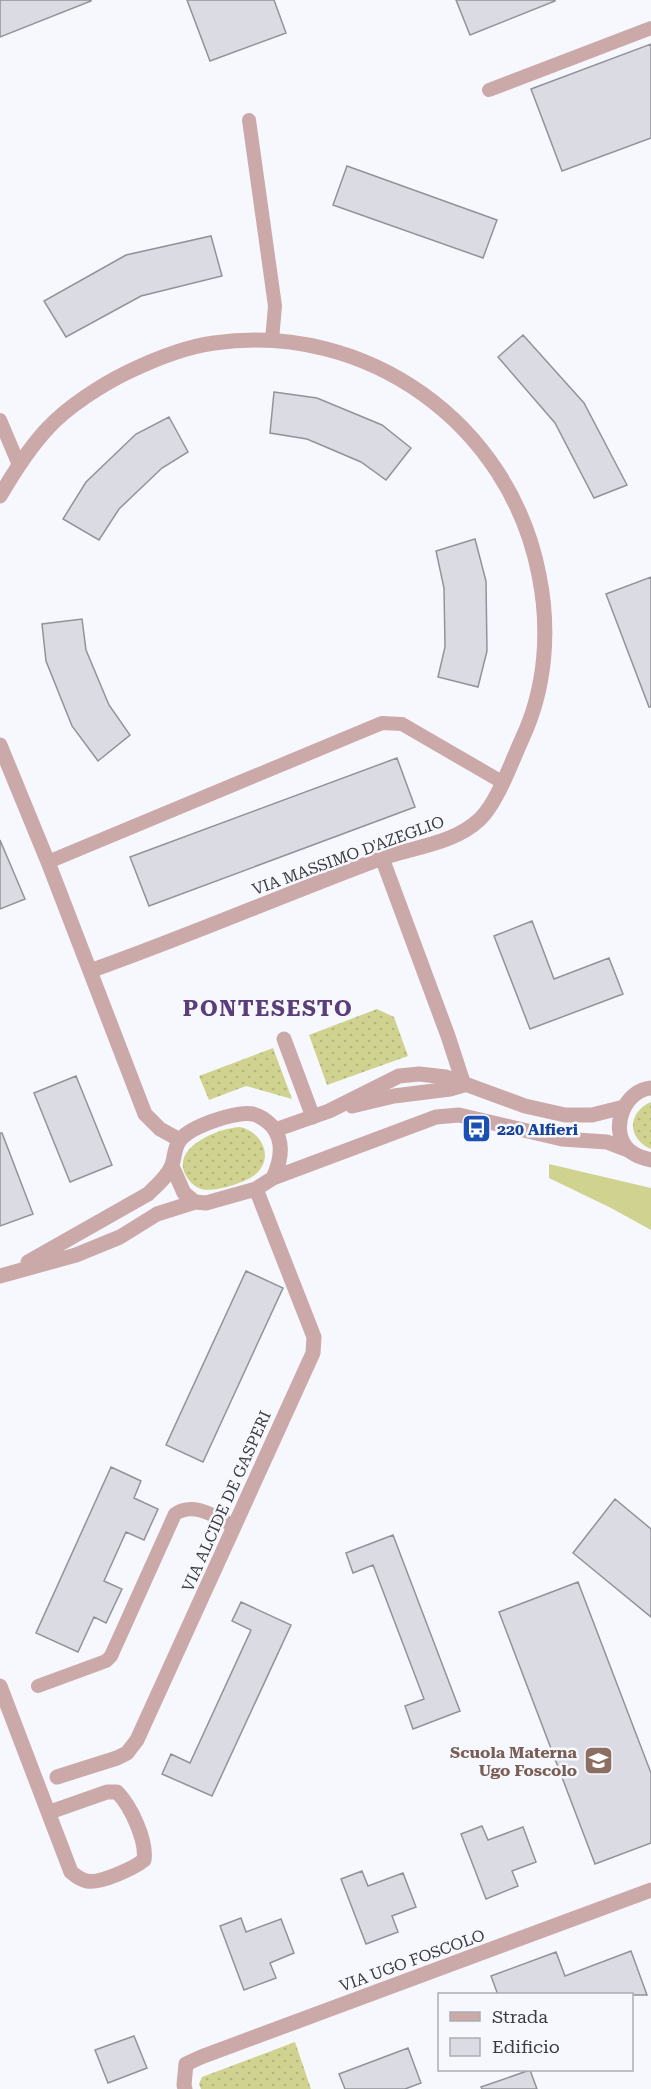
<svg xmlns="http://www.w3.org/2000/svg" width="651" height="2089" font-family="'Roboto Serif',serif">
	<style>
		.grass { fill: url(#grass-dots) }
		.park { fill: #cfd38f }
		.building { fill: #dadbe3; stroke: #92939a; stroke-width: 1.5 }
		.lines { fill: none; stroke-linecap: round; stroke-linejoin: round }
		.service { stroke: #cba9a9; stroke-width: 14 }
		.pedestrian { stroke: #cba9a9; stroke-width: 15 }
		.minor { stroke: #cba9a9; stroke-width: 15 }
		.tertiary { stroke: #cba9a9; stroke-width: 15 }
		.labels { text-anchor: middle; stroke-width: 5; stroke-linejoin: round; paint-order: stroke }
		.street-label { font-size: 16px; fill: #3b3c3f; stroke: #f7f8fe }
		.transit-label { font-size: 16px; font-weight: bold; fill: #164399; stroke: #f7f8fe; text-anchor: start }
		.education-label { font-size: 16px; font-weight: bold; fill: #785e54; stroke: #f7f8fe; text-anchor: end }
		.district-label { font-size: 22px; font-weight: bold; letter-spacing: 1.5px; fill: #5a3e7a; stroke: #f7f8fe }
	</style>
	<defs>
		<pattern id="grass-dots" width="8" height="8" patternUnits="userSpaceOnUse" patternTransform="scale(1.5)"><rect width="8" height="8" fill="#cfd38f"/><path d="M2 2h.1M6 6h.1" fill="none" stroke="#b3b67c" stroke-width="1.8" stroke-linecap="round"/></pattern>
	</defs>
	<rect width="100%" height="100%" fill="#f7f8fe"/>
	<path class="grass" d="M377 1009 394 1017 408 1056 327 1085 309 1035Z
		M273 1048 292 1099 246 1086 209 1100 199 1076Z
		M651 1102V1149C627 1139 627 1112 651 1102Z
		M240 1127C260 1131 274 1155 258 1172 249 1182 213 1193 201 1189 193 1186 189 1181 185 1174 172 1146 220 1128 240 1127Z
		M295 2042 311 2089H201L199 2084 202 2077Z"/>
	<path class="park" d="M549 1164 651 1188V1230L611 1208 549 1178Z"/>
	<path class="building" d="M0 0H91V1L0 37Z
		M187 0H274L286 33 210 61Z
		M456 0H555V1L470 35Z
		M651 44V138L562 171 531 89Z
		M347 166 497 220 483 258 333 205Z
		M211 236 222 276 141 296 66 337 44 301 126 255Z
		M523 335 584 403 627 485 594 498 555 423 498 357Z
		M274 392 317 398 382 425 411 448 386 480 361 462 307 439 270 433Z
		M169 417 188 452 162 468 119 509 99 540 63 519 86 482 136 434Z
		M475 539 486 581 487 651 478 687 438 677 445 647 444 588 436 551Z
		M651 577V707H649L606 594Z
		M82 619 86 650 109 705 130 735 98 761 72 726 46 661 42 624Z
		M397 758 415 807 149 906 130 857Z
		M0 840 25 899 0 909Z
		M532 921 554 979 609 958 623 994 530 1029 494 936Z
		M76 1076 112 1165 70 1182 34 1093Z
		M0 1133H2L33 1214 0 1226Z
		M246 1271 283 1288 203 1462 166 1445Z
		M111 1467 141 1481 134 1498 158 1509 144 1540 126 1532 104 1581 122 1589 106 1623 94 1617 78 1652 36 1633Z
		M615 1499 651 1529V1617L573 1553Z
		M393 1535 460 1711 413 1729 405 1706 424 1699 373 1565 353 1573 346 1553Z
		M578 1582 651 1773V1843L595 1864 499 1612Z
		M241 1602 291 1625 212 1796 162 1774 171 1754 190 1763 251 1630 232 1621Z
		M482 1826 488 1840 523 1827 536 1862 512 1871 518 1886 486 1899 461 1834Z
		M362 1871 368 1886 403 1873 416 1907 392 1916 398 1932 366 1944 341 1879Z
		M241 1918 246 1932 281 1919 294 1953 270 1963 276 1978 244 1990 220 1926Z
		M631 1951 647 1995H498L491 1976 556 1952 565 1976Z
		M134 2036 147 2068 108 2083 95 2050Z
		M408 2048 421 2083 405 2089H345L339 2074Z
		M530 2070 537 2089H482L481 2087Z"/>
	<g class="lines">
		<path class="service" d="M489 90 651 28
			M249 120 275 306 272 340
			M0 420 19 465
			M48 862 382 723 402 724 502 782
			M38 1686 106 1661 111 1656 175 1514C194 1501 216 1517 234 1526"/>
		<path class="pedestrian" d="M284 1039 313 1117"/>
		<path class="minor" d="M0 496C14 472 29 448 48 428 67 407 103 384 128 372 155 359 184 347 214 343 367 321 510 424 539 575 550 629 546 688 522 739 512 761 497 803 480 819 453 845 411 847 377 860 281 896 186 937 90 971
			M0 745 48 862 145 1114 160 1129 180 1140
			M382 858 448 1036 464 1085
			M352 1106 394 1096 450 1089 464 1085
			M275 1130 329 1111 399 1076 419 1074 446 1077 525 1106 565 1115H592L624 1107
			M172 1166 184 1193 195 1202
			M28 1262 148 1194C156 1186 168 1176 172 1165 175 1156 174 1148 180 1140 191 1126 236 1111 253 1114 261 1116 266 1120 272 1126 285 1142 281 1161 273 1178
			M0 1276 76 1255 120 1237 157 1214 195 1202 206 1203 256 1189 273 1178 436 1117 459 1115 562 1139 607 1142 628 1150
			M0 1686 71 1872C76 1876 80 1880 87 1881 100 1884 134 1868 144 1860 147 1841 131 1806 117 1792H107L50 1812
			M57 1777 117 1758 127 1753 137 1740 313 1353 314 1337 256 1189
			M185 2089 184 2085 186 2064 201 2057 651 1890"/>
		<path class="tertiary" d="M651 1088C625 1090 610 1127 626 1147 632 1155 642 1158 651 1160"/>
	</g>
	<defs>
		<symbol id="bus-square" viewBox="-11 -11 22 22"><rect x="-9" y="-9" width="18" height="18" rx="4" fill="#1a4fb4" stroke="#f7f8fe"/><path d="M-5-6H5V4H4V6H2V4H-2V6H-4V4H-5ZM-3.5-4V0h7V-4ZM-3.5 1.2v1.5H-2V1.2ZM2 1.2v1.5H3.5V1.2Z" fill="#fff"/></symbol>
		<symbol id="school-square" viewBox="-11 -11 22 22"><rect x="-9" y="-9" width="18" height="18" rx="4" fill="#8d6e63" stroke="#f7f8fe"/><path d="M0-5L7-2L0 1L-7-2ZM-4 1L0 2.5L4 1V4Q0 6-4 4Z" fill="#fff"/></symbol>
	</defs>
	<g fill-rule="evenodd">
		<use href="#bus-square" x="460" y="1112" width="33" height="33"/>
		<use href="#school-square" x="582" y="1744" width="33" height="33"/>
	</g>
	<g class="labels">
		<g class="street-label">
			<text transform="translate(348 855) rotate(-20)" y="6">VIA MASSIMO D'AZEGLIO</text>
			<text transform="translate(226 1501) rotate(-66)" y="6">VIA ALCIDE DE GASPERI</text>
			<text transform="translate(412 1960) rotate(-20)" y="6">VIA UGO FOSCOLO</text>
		</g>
		<g class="transit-label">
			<text x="497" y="1135">220 Alfieri</text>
		</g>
		<g class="education-label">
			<text x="577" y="1758">Scuola Materna<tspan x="577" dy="18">Ugo Foscolo</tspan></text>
		</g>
		<g class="district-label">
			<text x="268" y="1016">PONTESESTO</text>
		</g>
	</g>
	<rect x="438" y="1993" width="195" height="78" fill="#f7f8fe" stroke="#acadb2" stroke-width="1.5"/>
	<rect x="450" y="2012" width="30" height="9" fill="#cba9a9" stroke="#acadb2" stroke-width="1.5"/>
	<text x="492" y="2023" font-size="18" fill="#3b3c3f">Strada</text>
	<rect x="450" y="2038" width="30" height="18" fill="#dadbe3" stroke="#acadb2" stroke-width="1.5"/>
	<text x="492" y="2053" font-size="18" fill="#3b3c3f">Edificio</text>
</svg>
